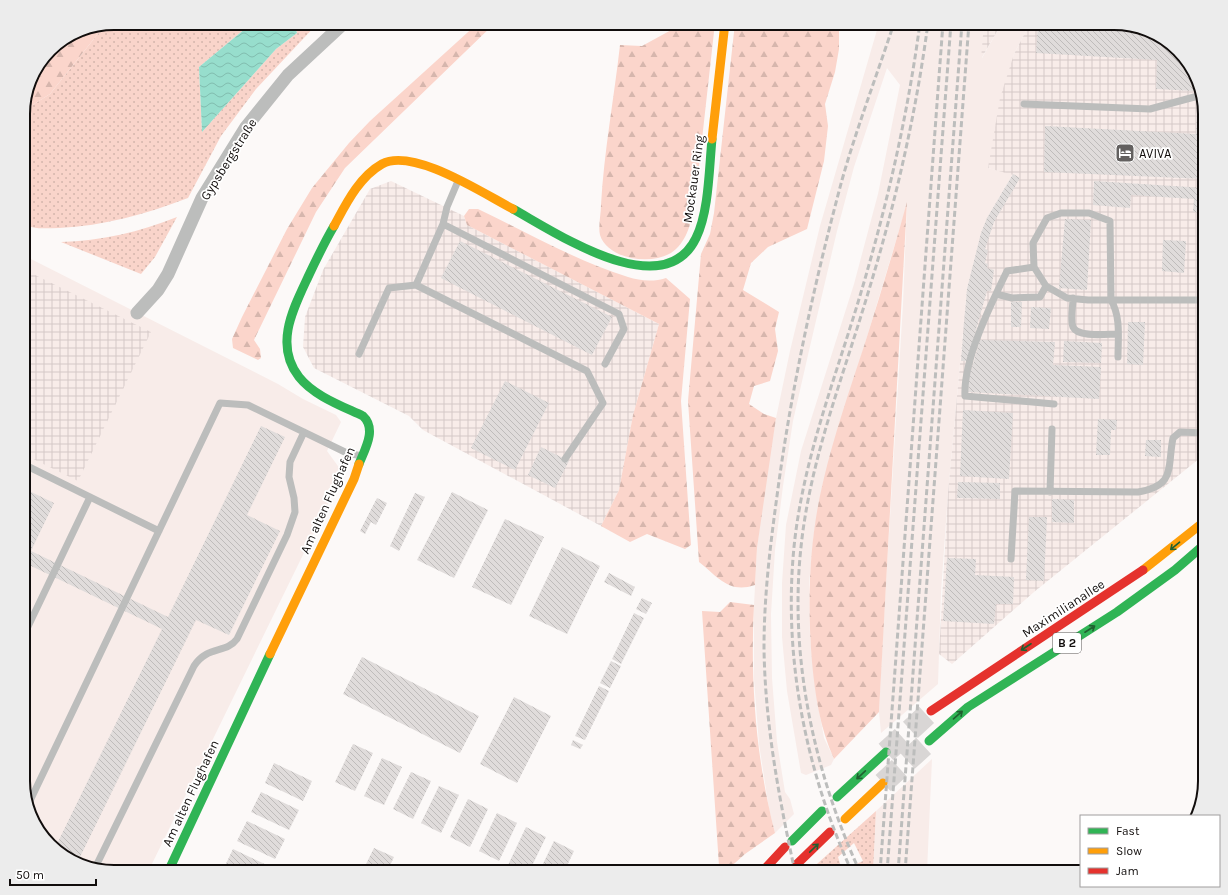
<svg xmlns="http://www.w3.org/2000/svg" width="1228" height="895" font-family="Karla,sans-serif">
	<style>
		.built { fill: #f8ece9 }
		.industrial { fill: url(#industrial-grid) }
		.grass { fill: url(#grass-dots); fill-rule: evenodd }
		.forest { fill: url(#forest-firs) }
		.water { fill: url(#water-waves) }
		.building { fill: url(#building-back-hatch) }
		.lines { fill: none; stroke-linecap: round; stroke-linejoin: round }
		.highway-tunnel { stroke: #d9d6d5; stroke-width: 22; stroke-dasharray: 22 11; stroke-linecap: butt }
		.lane { stroke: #bcbdbc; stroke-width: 7 }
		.street { stroke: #bcbdbc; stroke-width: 13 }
		.fast { stroke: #30b455; stroke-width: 9 }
		.slow { stroke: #ff9f0a; stroke-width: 9 }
		.jam { stroke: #e5322d; stroke-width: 9 }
		.rail { stroke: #bcbdbc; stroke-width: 3; stroke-dasharray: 6 3; stroke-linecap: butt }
		.oneway { stroke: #206030 }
		.labels { text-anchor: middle; stroke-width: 3.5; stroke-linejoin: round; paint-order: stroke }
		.shield { fill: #fff; stroke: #585655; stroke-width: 1 }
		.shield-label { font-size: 12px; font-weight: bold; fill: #110d0c }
		.poi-label { font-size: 13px; fill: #110d0c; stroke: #fff; text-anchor: start }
		.street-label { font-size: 13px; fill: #110d0c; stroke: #fff }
		.rim { fill: none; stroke: #110d0c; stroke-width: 2 }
	</style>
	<defs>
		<pattern id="industrial-grid" width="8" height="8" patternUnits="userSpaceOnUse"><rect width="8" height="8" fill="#f8ece9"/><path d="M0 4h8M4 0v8" fill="none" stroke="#d4c9c7"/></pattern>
		<pattern id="grass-dots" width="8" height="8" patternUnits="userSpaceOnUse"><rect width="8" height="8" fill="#f9d4ca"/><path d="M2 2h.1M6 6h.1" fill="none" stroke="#d4b5ac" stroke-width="1.8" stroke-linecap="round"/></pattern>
		<pattern id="forest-firs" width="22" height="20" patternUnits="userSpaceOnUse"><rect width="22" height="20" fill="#fbd5cb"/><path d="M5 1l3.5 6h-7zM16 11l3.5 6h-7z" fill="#d6b6ad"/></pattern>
		<pattern id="water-waves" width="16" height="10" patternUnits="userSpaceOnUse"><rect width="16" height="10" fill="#97decd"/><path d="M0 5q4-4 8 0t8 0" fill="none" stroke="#81bdaf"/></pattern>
		<pattern id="building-back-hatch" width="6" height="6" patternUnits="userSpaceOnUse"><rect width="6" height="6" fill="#e0dcdb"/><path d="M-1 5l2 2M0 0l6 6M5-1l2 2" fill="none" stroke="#bfbcbb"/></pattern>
	</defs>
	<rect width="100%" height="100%" fill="#fcf9f8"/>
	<path class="built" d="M879 23H984L982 58 1002 23H1030L1014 54 988 168 1013 174 987 218 981 234 967 289 948 493 941 592 938 684 881 733 879 712 883 633 903 304 907 204 823 483 814 533 809 584 810 636 815 687 824 738 834 759 831 765 806 775 801 773 787 691 782 637V583L786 525 801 451 854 284 878 194 900 85 887 68 854 167 837 231 808 355 793 421 783 486 775 550 771 614 772 678 777 742 785 792 790 799 794 814 775 833 769 809 759 744 754 679V605L757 548 765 483 776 418 790 351 820 226Z
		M23 255 278 384 303 399 336 415 341 422 327 451 343 473 148 872H113L59 853 35 827 23 787Z
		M932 759 927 872H873L876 811Z"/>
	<path class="industrial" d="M984 23H1002L981 59Z
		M1030 23H1115L1169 42 1196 73 1205 113V454L1034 592 952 664 939 654 948 493 967 289 981 234 987 218 1013 175 988 168 1000 98 1014 54Z
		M391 181 464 216 467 225 659 324 633 415 619 490 601 526 423 430 409 416 314 368 303 347 305 317 323 270 370 189Z
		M23 269 151 332 78 481 23 454Z"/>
	<path class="grass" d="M114 23H252L199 67 202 132 276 49 297 33 294 23H318L256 89 221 136 188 198C146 214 104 226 59 228 46 228 35 230 23 224V111L50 94 105 25Z
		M177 217 155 257 141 274 61 242C101 241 140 232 177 217Z
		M876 811 873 872H808ZM854 843 863 861 842 870 838 857Z"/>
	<path class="forest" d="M478 23H495L345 168 316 212 254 340 260 349 261 358 258 360 233 348 232 339 242 317 287 229 312 188 349 143 370 121Z
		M684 23H715L695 202C692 218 689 237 676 249 658 267 608 261 600 235 598 227 601 214 601 205 604 152 614 98 620 45L642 46Z
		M735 23H839V49L835 72 825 104 828 126 824 161 807 229 768 247 751 263 743 290 779 312 775 329 778 351 770 381 754 386 749 404 764 414 776 418 757 548 755 585C729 594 718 577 699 562L688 401 701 254 710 234 714 213Z
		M105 25 50 94 23 111C23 80 50 39 80 30 88 27 97 26 105 25Z
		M907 202 879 712 834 759C820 728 815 695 812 662 807 602 809 541 823 482 834 435 850 389 865 343 880 296 894 249 907 202Z
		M469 209H478C527 232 576 261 628 277 640 281 654 282 666 278L690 299 681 401 691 545 685 549 647 534 630 542 601 526 619 490 633 415 659 324 467 225 464 216Z
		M730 602 754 605C750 680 756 760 775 833L745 854 726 871 721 872 719 866 702 611 720 612Z"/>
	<path class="water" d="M252 23H294L297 33 276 49 202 132 199 67Z"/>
	<path class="building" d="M1038 23H1115L1169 42 1195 73 1194 91 1156 89 1157 60 1036 53Z
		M1198 90 1205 113V179L1044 172 1045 126 1196 134Z
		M1013 174 1020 178 994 222 985 249 988 250 985 263 988 264 987 268 994 270 991 291H987L967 361H961L967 289 981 233 987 218Z
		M1094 181 1205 188V213L1193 212 1194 199 1131 195 1130 208 1093 205Z
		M1065 219 1091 220 1087 290 1059 288Z
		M1163 240 1186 241 1184 273 1162 271Z
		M460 241 612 317 592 355 441 278Z
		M1199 245H1205V273L1197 272Z
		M1011 302H1022L1021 327H1011Z
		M1031 307 1051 308 1049 329 1030 328Z
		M1128 322H1145L1143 365 1127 364Z
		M980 340 1055 342 1053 365 1101 367 1099 399 968 392 969 378Z
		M1064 341 1102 343 1101 363 1063 362Z
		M505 381 549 403 515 470 471 448Z
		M963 410 1013 413 1009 479 960 476Z
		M1098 419 1117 420 1116 430H1111L1110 455H1096Z
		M261 426 285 437 247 515 280 531 229 635 196 620 80 857 56 846 162 629 25 563 23 566V488L54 503 31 551 168 617Z
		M1146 440H1161V457L1145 456Z
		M541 447 569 461 555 488 528 475Z
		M958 482 1000 483V499L957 498Z
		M452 492 488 510 454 578 417 560Z
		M415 493 425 497 399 551 390 546Z
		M377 498 387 503 376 525 371 522 365 534 360 531Z
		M1052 499 1074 500V523L1052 522Z
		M1029 517H1047L1044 581 1026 580Z
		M505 519 544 537 511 605 472 587Z
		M562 547 600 566 567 634 529 616Z
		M947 558 976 559 975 575 1014 577 1013 604H996L994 624 943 621Z
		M609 573 635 587 631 596 604 582Z
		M642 598 652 603 646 614 636 609Z
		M634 613 644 618 621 664 612 659Z
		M362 657 479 716 460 753 343 694Z
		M611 661 621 666 610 688 600 683Z
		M599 686 609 691 585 740 575 736Z
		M514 697 551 716 517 783 480 764Z
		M573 740 583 745 580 749 571 745Z
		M353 744 373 753 355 791 335 782Z
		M382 758 402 767 384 805 364 796Z
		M274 763 312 781 303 801 265 783Z
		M411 772 431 781 413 819 393 809Z
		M439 786 459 795 441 833 421 823Z
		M261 792 299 810 289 830 251 812Z
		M468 799 488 809 470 847 450 837Z
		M497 813 517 823 499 861 479 851Z
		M247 821 285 839 275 859 237 841Z
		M526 827 546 837 529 872H523L508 865Z
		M554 841 574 851 564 872H539Z
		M374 848 394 857 387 872H362Z
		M233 849 271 867 269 872H229L223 870Z"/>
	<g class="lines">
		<path class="highway-tunnel" d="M886 752 931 711
			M883 783 929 741"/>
		<path class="lane" d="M1024 104 1150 109 1198 96
			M458 181 447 207 443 224 416 285 587 371 603 403 565 459
			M443 224 619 314 624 329 605 364
			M1034 267 1007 271C991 304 963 360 965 396L1054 404
			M996 294 1012 298 1040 297 1046 286
			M1073 298C1073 307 1070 319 1073 327 1078 338 1107 334 1118 334
			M359 354 389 288 416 285
			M1118 357C1118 338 1121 317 1111 300L1110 221 1089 213H1061L1047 218 1033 243 1034 267 1046 286 1067 298 1088 300H1205
			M23 464 159 531
			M1050 492 1052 429
			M1011 559 1015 491 1138 492C1176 486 1167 468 1173 438L1180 432 1205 433
			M23 637 90 497
			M28 805 220 403 248 405 347 453 362 456
			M96 866 194 666C208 645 226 654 237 639L287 535 295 512 294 498 289 477 290 462 304 432"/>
		<path class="street" d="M137 313 158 290 168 274 202 198 246 127 288 75 344 23"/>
		<path class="fast" d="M513 209C555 232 663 306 696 238 709 212 709 169 712 139
			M334 226C324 243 316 260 308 277 293 309 274 345 299 377 314 396 342 406 363 416 377 429 365 449 359 464
			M929 741 968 707 1117 612 1175 570 1205 544
			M837 797 886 752
			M792 841 822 811
			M168 872 270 654"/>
		<path class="slow" d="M712 139 725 23
			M334 226C346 204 359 177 382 164 413 147 484 194 513 209
			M1143 570 1205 521
			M270 654 354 479 359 464
			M845 819 883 783"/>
		<path class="jam" d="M931 711 1143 570
			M797 864 830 832
			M762 872 785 847"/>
		<path class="rail" d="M795 872C779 798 765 724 764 648 764 597 770 547 777 496 791 390 814 284 842 180 857 127 877 75 894 23
			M852 872C806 772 783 658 794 547 803 458 837 374 862 289 888 201 908 113 920 23
			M860 872C814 772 789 657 801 547 810 460 843 377 868 293 895 205 916 114 928 23
			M880 872 943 23
			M887 872 951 23
			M898 872 962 23
			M905 872 969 23"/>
	</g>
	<defs><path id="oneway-shaft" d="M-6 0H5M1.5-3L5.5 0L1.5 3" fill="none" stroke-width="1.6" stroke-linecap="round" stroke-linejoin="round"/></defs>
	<g class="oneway">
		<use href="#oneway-shaft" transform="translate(1175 546) rotate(140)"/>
		<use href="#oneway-shaft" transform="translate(1090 629) rotate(-33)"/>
		<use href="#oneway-shaft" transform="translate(1026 647) rotate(147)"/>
		<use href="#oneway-shaft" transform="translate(958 715) rotate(-41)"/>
		<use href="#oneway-shaft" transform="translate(861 775) rotate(137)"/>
		<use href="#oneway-shaft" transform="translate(814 848) rotate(-44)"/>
	</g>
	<defs>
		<symbol id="hotel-square" viewBox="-11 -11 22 22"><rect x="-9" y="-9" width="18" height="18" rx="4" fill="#63605f" stroke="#fff"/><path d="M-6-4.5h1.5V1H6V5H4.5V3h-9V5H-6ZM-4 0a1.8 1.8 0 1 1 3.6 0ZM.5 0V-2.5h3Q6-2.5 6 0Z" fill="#fff"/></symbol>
	</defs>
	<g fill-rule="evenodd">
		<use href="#hotel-square" x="1114" y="142" width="22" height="22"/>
	</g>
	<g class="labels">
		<rect class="shield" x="1053" y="633" width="28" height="20" rx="3"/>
		<g class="shield-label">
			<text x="1067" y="647">B 2</text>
		</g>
		<g class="poi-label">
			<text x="1139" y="158">AVIVA</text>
		</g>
		<g class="street-label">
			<text transform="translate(228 159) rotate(-58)" y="5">Gypsbergstraße</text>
			<text transform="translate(693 179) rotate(-82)" y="5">Mockauer Ring</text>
			<text transform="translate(327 500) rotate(-66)" y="5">Am alten Flughafen</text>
			<text transform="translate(1063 608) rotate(-33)" y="5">Maximilianallee</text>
			<text transform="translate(190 793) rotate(-65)" y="5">Am alten Flughafen</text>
		</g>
	</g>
	<path d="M0 0H1228V895H0ZM114 30H1114A84 84 0 0 1 1198 114V781A84 84 0 0 1 1114 865H114A84 84 0 0 1 30 781V114A84 84 0 0 1 114 30Z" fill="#ececec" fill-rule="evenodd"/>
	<path class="rim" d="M114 30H1114A84 84 0 0 1 1198 114V781A84 84 0 0 1 1114 865H114A84 84 0 0 1 30 781V114A84 84 0 0 1 114 30Z"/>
	<rect x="1080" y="815" width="140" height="72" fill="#ffffff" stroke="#a09e9e"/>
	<rect x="1088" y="828" width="20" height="6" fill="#30b455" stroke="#a09e9e"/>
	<text x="1116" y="835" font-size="12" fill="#110d0c">Fast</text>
	<rect x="1088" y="848" width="20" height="6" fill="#ff9f0a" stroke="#a09e9e"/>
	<text x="1116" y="855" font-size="12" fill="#110d0c">Slow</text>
	<rect x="1088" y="868" width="20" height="6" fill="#e5322d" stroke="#a09e9e"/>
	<text x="1116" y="875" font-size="12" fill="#110d0c">Jam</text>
	<path d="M10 879v6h86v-6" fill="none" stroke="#110d0c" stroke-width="2"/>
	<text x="16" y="879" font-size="12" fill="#110d0c" stroke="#ffffff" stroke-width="3" paint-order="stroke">50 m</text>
</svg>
